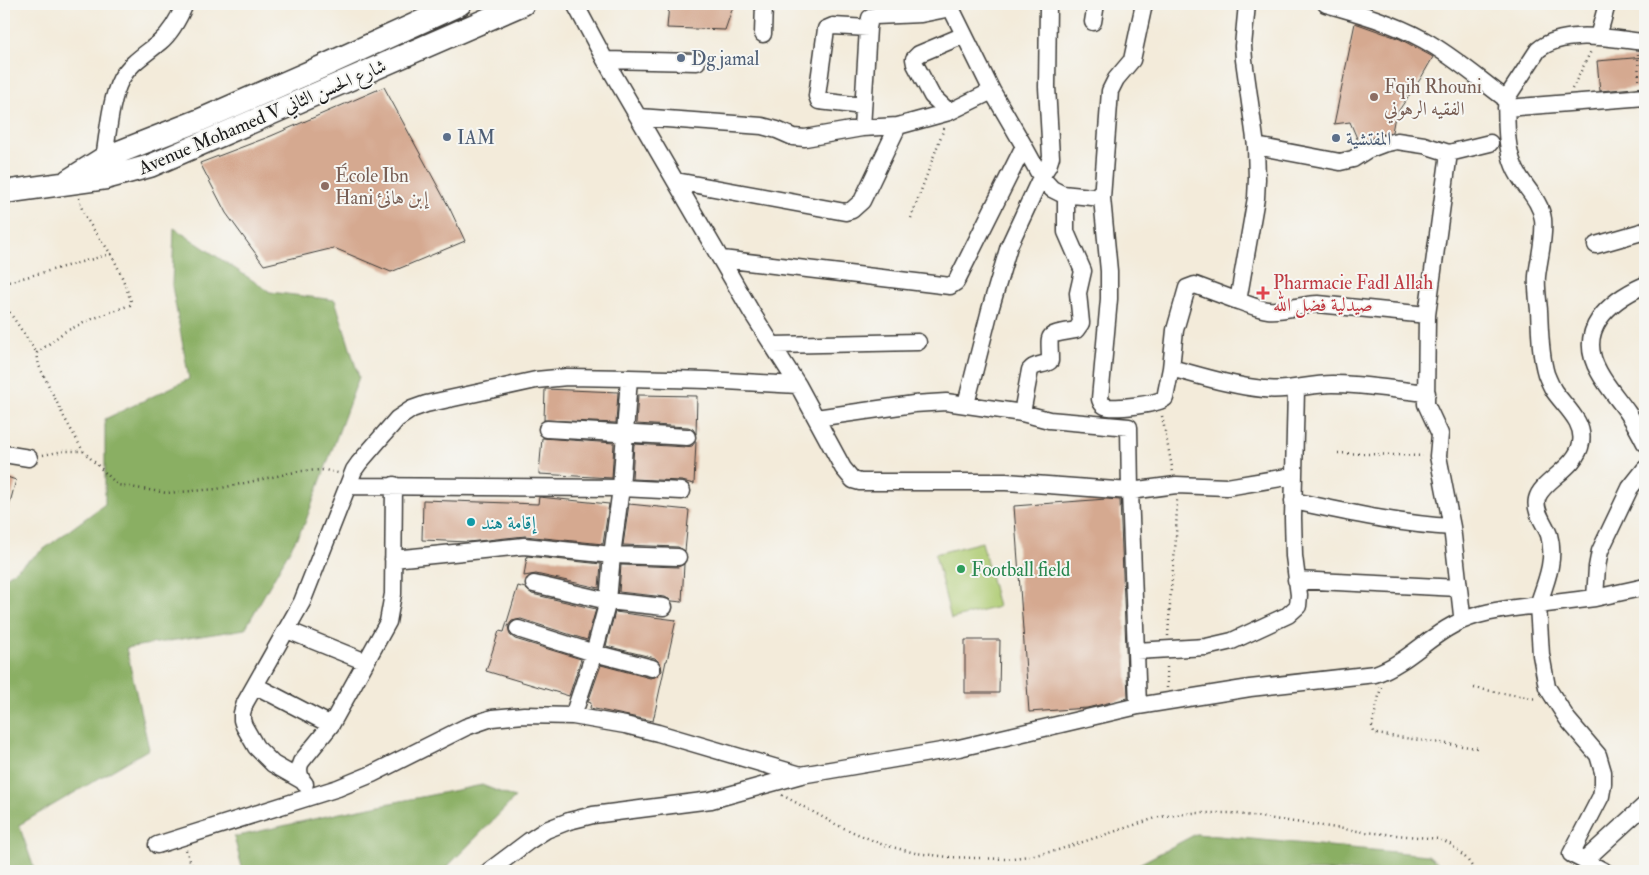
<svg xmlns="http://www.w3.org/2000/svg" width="1649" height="875" font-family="'IM FELL Double Pica',Amiri,serif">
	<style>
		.green { fill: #aecb72; stroke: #657447 }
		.forest { fill: #8aaf64; stroke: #536640 }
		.building { fill: #d5a990 }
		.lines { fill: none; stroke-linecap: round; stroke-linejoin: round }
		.street-casing { stroke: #3c3b38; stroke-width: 19 }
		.secondary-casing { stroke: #3c3b38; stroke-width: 25 }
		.path { stroke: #3c3b38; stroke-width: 2.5; stroke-dasharray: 1 4; stroke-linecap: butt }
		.street { stroke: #fff; stroke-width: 16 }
		.secondary { stroke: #fff; stroke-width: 22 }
		.service-dot { fill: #5c6f8a; stroke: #f6f6f2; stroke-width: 2 }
		.education-dot { fill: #8d6e63; stroke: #f6f6f2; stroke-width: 2 }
		.health-dot { fill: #e0444e; stroke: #f6f6f2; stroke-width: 2 }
		.culture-dot { fill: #0f9aa8; stroke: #f6f6f2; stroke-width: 2 }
		.leisure-dot { fill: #2e9e5b; stroke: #f6f6f2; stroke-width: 2 }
		.labels { text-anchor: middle; stroke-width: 4; stroke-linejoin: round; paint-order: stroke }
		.service-label { font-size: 19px; fill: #4e5e75; stroke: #f6f6f2; text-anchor: start }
		.education-label { font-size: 19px; fill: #785e54; stroke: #f6f6f2; text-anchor: start }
		.street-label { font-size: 19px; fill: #1c1c1c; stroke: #f6f6f2 }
		.health-label { font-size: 19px; fill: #be3a42; stroke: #f6f6f2; text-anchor: start }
		.culture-label { font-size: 19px; fill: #0d838f; stroke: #f6f6f2; text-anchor: start }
		.leisure-label { font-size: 19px; fill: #27864d; stroke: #f6f6f2; text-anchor: start }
	</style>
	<rect width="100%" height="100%" fill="#f6f6f2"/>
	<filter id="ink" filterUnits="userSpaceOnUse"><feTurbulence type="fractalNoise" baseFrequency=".02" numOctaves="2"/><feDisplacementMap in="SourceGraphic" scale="10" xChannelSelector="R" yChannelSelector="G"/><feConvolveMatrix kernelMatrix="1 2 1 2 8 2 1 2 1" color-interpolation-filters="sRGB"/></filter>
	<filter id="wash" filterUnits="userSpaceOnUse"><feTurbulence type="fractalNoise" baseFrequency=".0096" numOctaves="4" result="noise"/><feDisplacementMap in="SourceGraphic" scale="20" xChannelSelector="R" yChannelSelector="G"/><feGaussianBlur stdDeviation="1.12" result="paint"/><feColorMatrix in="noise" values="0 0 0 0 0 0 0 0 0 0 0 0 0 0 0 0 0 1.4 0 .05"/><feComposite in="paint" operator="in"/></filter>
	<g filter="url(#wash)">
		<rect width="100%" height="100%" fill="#f3ebda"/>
		<path class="green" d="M982 542 998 607 951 619 935 554Z"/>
		<path class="forest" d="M174 228 270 292 335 300 359 377 305 523 245 629 126 648 149 749 19 825 35 871H4V575L6 577 105 504V419L189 379 172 286Z
			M482 785 515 798 443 871H243L234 837 340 813Z
			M1196 834 1428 855 1448 871H1126Z"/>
		<g id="blocks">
			<path class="building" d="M669 4H734L725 30 667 28Z
				M1355 23 1400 39 1433 57 1421 78 1395 116 1392 132 1380 135 1359 143 1350 122 1334 124Z
				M1645 57V87L1600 91 1597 61Z
				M384 87 450 209 465 241 391 272 334 248 264 265 226 213 200 163 271 136Z
				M545 389 618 392 616 423 544 420Z
				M638 395 697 396 696 434 693 429 688 427 636 424Z
				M542 438 614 443 612 478 539 474Z
				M696 441 694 484 682 481 632 479 634 444 686 447 692 446Z
				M4 476 16 480 7 514H4Z
				M539 497 609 504 603 544 525 536 468 542 422 540 423 500 538 504Z
				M1106 499 1120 500 1128 698 1087 708 1029 712 1014 506Z
				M629 504 689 510 685 551 678 547 623 545Z
				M527 556 601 564 599 588 536 574 524 576Z
				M684 564 682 602 672 601 665 597 619 592 621 565 678 567Z
				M518 586 525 588 532 594 596 609 587 640 521 619 512 621 508 626 510 635 515 639 581 659 569 696 486 671 499 631 504 632Z
				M615 612 676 620 667 661H666L653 721 590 708 591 703 588 702 601 665 650 678 655 677 662 671 661 665 655 658 606 646Z
				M965 640H1000L999 693H965Z"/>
		</g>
	</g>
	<g filter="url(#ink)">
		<use href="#blocks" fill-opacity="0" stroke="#3c3b38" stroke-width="1"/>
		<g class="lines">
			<defs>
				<path id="street" d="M575 4 605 60 752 313 798 385 843 468 853 480 860 482H1006L1130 491 1138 706
					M949 4 992 91 1024 146 1041 177 1052 189 1062 194 1102 198 1109 271V299L1100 399C1101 402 1101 404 1105 406 1112 410 1159 404 1165 398L1171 368 1175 330 1187 288 1195 285 1238 301 1256 198 1257 179 1256 146 1244 60 1243 46 1247 4
					M1093 22 1096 4
					M763 34 764 4
					M1598 37 1607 4
					M605 60 697 62
					M1506 99 1538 50C1564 28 1613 39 1645 42
					M863 106 819 101 817 96 826 29 833 26 868 28
					M1506 108 1645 97
					M949 112 932 96 915 64 914 59 919 54 964 35
					M639 117 762 126 777 130 793 137 805 138 862 128 898 126
					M862 128 868 28 870 18 875 16 921 14 951 8
					M1256 146 1340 162 1353 159 1367 150 1383 144 1397 141 1424 145 1449 153 1490 143
					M1449 153 1427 315 1426 404 1440 434 1438 456 1452 527 1462 615 1461 621
					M105 166 104 158C108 135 110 100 121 79 130 63 146 54 160 42 172 32 179 18 185 4
					M676 181 845 212 852 210 862 201 898 126 949 112 992 91
					M1102 198 1110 91 1116 79 1132 60 1144 4
					M1596 245 1645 231
					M722 259 950 286 956 282 1024 146
					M1645 285C1609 301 1575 330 1599 372 1607 387 1619 400 1628 413 1634 422 1640 433 1645 443
					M1238 301C1248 304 1258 309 1268 310 1283 312 1302 304 1318 304L1427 315
					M774 345 918 342
					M1171 368C1201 376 1232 386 1264 389 1288 392 1308 384 1332 384 1363 384 1395 390 1427 393
					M966 404 990 310 1009 246 1041 177 1048 166 1051 157 1047 87 1048 4
					M1022 413 1030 370C1035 363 1044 366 1050 361 1050 331 1044 336 1076 330L1081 323 1078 293 1083 271 1066 232V195
					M816 418 914 404 946 402 1022 413 1049 420 1129 427 1130 491 1176 485 1227 487 1293 476
					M547 429 687 437
					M4 454 29 458
					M349 486 621 488 629 378 708 380 798 385
					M1293 501C1346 512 1398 524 1452 527
					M393 559 524 546 612 555 678 557
					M1296 580 1459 588
					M534 584 608 601 664 607
					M1595 598 1645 587
					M518 629 594 653 652 668
					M287 630 366 662
					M1136 651 1206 647 1232 641 1288 615 1298 606 1299 595 1294 556 1293 518 1296 389
					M256 686 331 725
					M573 716 594 653 608 601 612 555 621 488 682 491
					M301 780 273 764 256 747 244 726 242 720V713L245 703 302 602 354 470 359 463 397 419 412 409 426 404 536 380 567 377 629 378
					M305 784C299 777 297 770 301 762L331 725 388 622 393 594 394 485
					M157 845 338 788 372 774 466 727 492 718 524 715 573 716 625 725 658 733 801 775
					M1584 861 1645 805
					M489 871 529 841 546 830 569 821 593 815 711 800 801 775 959 748 1138 706 1250 688 1375 674C1405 664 1426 639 1453 625 1479 611 1509 609 1538 605 1546 582 1556 559 1549 535 1545 523 1534 512 1537 499 1541 481 1577 468 1581 443 1585 422 1565 407 1554 391 1551 386 1548 379 1546 374 1540 354 1540 331 1539 310 1538 299 1536 287 1537 276 1539 258 1545 237 1543 219 1540 198 1521 185 1514 166 1505 145 1507 121 1506 99 1479 79 1453 56 1424 40 1393 23 1359 13 1326 4
					M1604 871 1571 854 1601 796 1603 784V772L1598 755 1568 720 1547 687 1541 655 1538 605 1595 598 1597 567 1600 551 1630 488 1645 469"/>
				<path id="secondary" d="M69 180 104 158 198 121 326 65 460 4
					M4 192 106 178 150 166 523 4"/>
			</defs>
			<use href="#street" class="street-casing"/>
			<use href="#secondary" class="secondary-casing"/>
			<path class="path" d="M1638 54 1639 84
				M1572 89 1591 51
				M79 198C83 220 99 235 110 253 119 267 125 285 131 301L130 305 92 319 64 332 37 353 39 366 64 417 83 451 118 485 167 493 217 489 300 471 325 470 338 473
				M911 218 944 128
				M4 283 111 254
				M4 304 37 353
				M1162 416 1173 472
				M1338 453 1423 456
				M43 455 64 451H83
				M1168 636 1171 589 1176 539 1177 499
				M1381 687 1372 726 1374 732 1376 734 1477 748
				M1167 688V664
				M1474 688 1537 699
				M782 795 837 825 881 844 915 853 949 857 1005 859 1029 856 1055 851 1159 817 1193 813H1231L1365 832 1439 839 1450 844 1467 859 1475 871
				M186 850 194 871"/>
			<use href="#street" class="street"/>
			<use href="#secondary" class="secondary"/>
		</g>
	</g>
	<g class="service-dot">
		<circle cx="681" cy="58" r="5"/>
		<circle cx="447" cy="137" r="5"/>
		<circle cx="1336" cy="138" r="5"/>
	</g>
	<g class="education-dot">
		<circle cx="1374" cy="97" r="5"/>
		<circle cx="325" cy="186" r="5"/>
	</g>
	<path class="health-dot" d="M1260.5 285.5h5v5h5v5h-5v5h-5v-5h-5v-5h5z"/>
	<circle class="culture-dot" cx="471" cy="522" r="5"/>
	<circle class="leisure-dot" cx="961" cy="569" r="5"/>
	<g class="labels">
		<g class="service-label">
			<text x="691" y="65">Dg jamal</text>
			<text x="457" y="144">IAM</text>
			<text x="1346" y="145">المفتشية</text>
		</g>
		<g class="education-label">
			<text x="1384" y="93">Fqih Rhouni<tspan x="1384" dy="22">الفقيه الرهوني</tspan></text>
			<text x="335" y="182">École Ibn<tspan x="335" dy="22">Hani إبن هانئ</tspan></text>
		</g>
		<g class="street-label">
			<text transform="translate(262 116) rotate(-23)" y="7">Avenue Mohamed V شارع الحسن الثاني</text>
		</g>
		<g class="health-label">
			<text x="1273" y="289">Pharmacie Fadl Allah<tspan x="1273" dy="22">صيدلية فضل الله</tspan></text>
		</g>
		<g class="culture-label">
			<text x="481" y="529">إقامة هند</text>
		</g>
		<g class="leisure-label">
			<text x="971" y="576">Football field</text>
		</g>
	</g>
	<rect width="1649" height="875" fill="none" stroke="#f6f6f2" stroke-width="20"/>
</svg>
